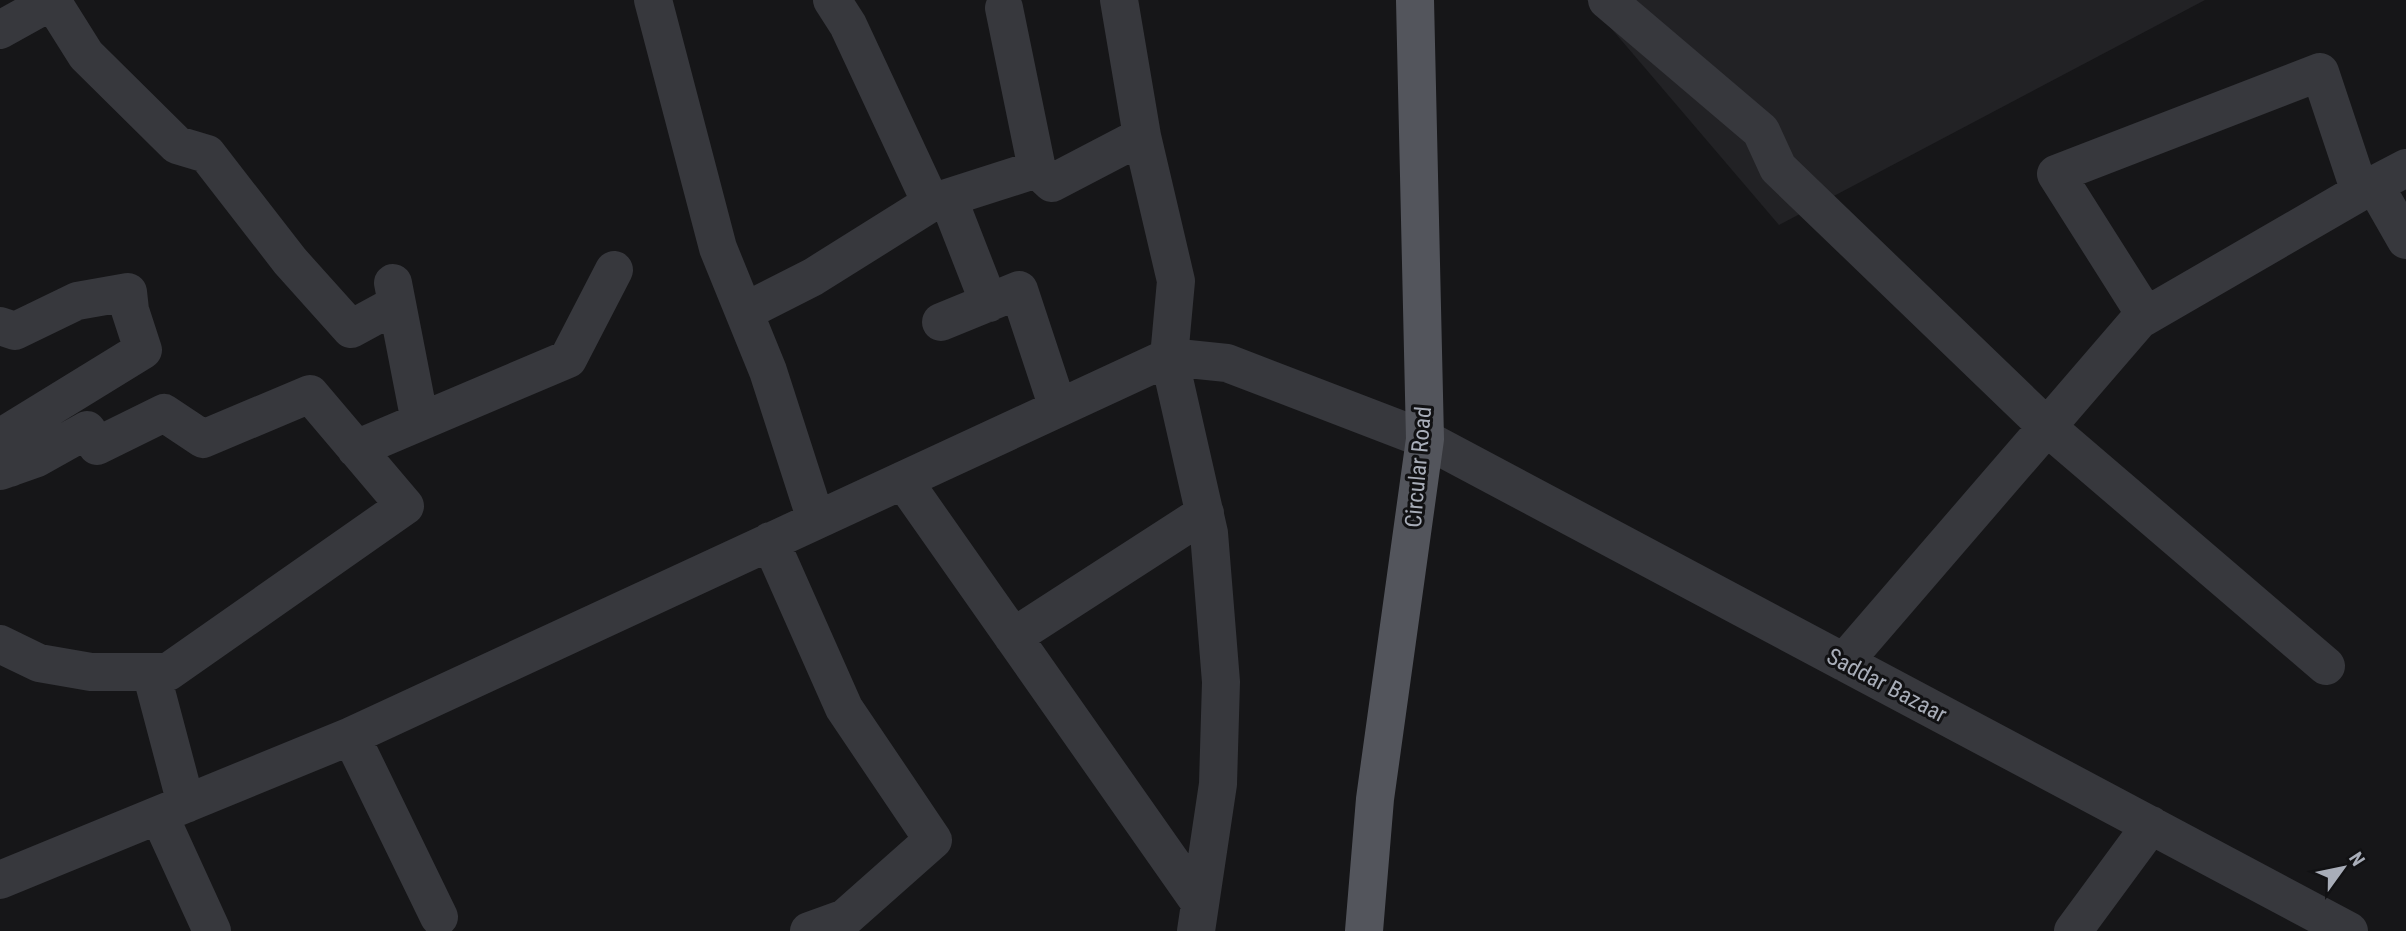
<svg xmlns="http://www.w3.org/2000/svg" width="2406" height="931" font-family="'Roboto Condensed',sans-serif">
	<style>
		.built { fill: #222225 }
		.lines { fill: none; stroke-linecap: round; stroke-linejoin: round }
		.minor { stroke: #37383d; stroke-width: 38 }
		.major { stroke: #53555c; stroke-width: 38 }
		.labels { text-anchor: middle; stroke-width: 6; stroke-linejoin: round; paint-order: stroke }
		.street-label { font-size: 23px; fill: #a8adb8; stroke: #111113 }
	</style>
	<rect width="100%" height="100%" fill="#161618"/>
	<path class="built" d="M1587 0H2205L1779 225Z"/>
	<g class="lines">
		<path class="minor" d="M653 0 718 248 768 371 816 520
			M832 0 848 25 931 203
			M1119 0 1142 136 1176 281 1169 357 1209 533 1221 682 1218 784 1196 931
			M1607 0 1761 131 1778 168 2047 427 2326 666
			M52 1 86 55 177 145 207 154 290 261 351 329 397 304
			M1004 8 1037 169
			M0 30 54 0
			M2374 184 2406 240
			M948 198 989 303
			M393 283 420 422
			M744 312 813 277 931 203 1037 169 1052 183 1142 136
			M2146 316 2056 174 2320 72 2360 192
			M941 322 1019 290 1058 408
			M0 326 15 331 77 301 128 292 130 310 143 350 8 433 10 468
			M356 449 568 359 614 270
			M0 471 37 458 87 430 97 446 164 413 203 439 310 394 405 506 168 672H91L39 663 0 644
			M903 480 1200 903
			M770 541 844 708 933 840 845 918 809 931
			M1013 637 1205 513
			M1844 662 2139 320 2360 192 2406 168
			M151 672 186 804
			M351 736 439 917
			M159 815 212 931
			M0 880 351 736 1169 357 1227 363 1425 439 2349 931
			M2073 931 2151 825"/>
		<path class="major" d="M1364 931 1375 799 1425 439 1415 0"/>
	</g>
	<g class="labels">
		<g class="street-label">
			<text transform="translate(1418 467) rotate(-85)" y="8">Circular Road</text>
			<text transform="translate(1887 685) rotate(28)" y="8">Saddar Bazaar</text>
		</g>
	</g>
	<g transform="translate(2343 868) rotate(57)" stroke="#111113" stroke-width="5" paint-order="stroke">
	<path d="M0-5L12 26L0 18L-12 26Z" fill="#a8adb8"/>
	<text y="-10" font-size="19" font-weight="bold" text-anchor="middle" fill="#a8adb8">N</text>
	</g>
</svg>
